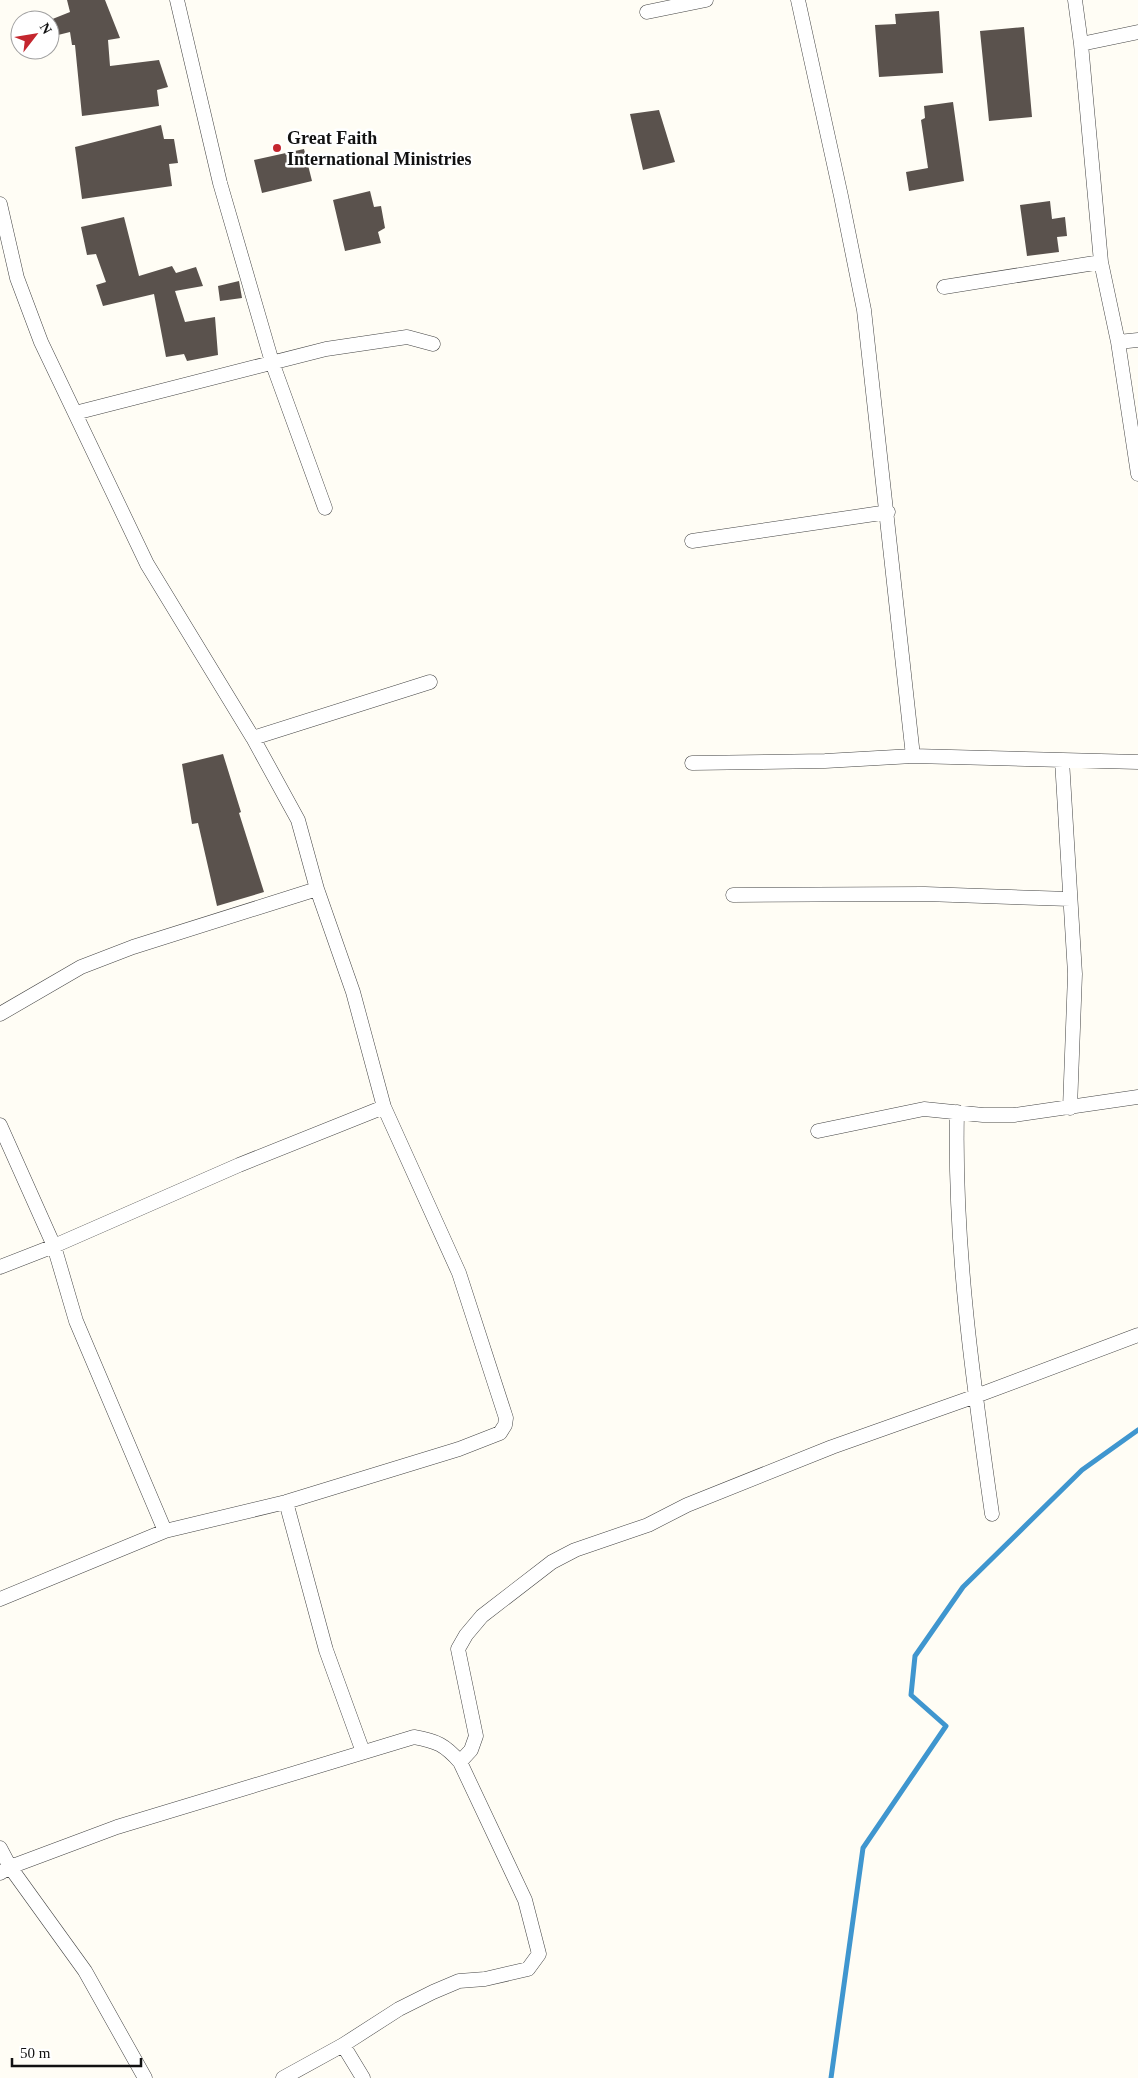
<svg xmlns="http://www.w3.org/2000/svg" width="1138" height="2078" font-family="Georgia,serif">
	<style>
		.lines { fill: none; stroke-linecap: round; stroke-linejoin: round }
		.stream { stroke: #3f96cf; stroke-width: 5 }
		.building { fill: #5a524d }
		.street-casing { stroke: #444; stroke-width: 15 }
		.street { stroke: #fff; stroke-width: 14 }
		.poi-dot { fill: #c4262e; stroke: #fff; stroke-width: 2 }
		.labels { text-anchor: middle; stroke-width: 5; stroke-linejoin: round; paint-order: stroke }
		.poi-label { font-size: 18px; font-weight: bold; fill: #111; stroke: #fff; text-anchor: start }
	</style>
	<rect width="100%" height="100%" fill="#fffdf5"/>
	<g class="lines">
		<path class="stream" d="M831 2078 863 1848 946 1726 911 1695 915 1656 963 1587 1082 1470 1138 1430"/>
	</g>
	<path class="building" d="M67 0H105L120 38 108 40 110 66 159 60 168 87 157 90 159 106 82 116 75 45H72L70 32 50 37V20L70 12Z
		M939 11 943 73 879 77 875 25 896 24 895 14Z
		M1024 27 1032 117 989 121 980 31Z
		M953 102 964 181 909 191 906 172 928 168 921 120 925 118 924 106Z
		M659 110 675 162 643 170 630 114Z
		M161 125 164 139H174L178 163 169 164 172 186 82 199 75 147Z
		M304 149 312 181 262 193 254 160Z
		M370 191 374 207 381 206 385 228 378 232 381 243 345 251 333 200Z
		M1050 201 1052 219 1065 217 1067 236 1057 237 1059 252 1027 256 1020 205Z
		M124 217 139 276 172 266 176 273 196 267 203 286 175 291 185 322 215 317 218 355 187 361 184 354 166 357 154 294 103 306 96 285 106 282 96 254 87 255 81 227Z
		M239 281 242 298 220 301 218 286Z
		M223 754 241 812 239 813 264 892 217 906 198 823 192 824 182 764Z"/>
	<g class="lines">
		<defs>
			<path id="street" d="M177 0 220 183 272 362 325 508
				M798 0 841 196 864 310 913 756
				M1075 0 1081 44 1101 262 1118 342 1138 474
				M647 12 706 0
				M1081 44 1138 32
				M0 204 17 278 41 342 147 564 253 738 298 820 317 889 353 992 384 1107 459 1273 506 1418 505 1425 500 1433 459 1449 286 1502 165 1531 0 1599
				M944 287 1101 262
				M1118 342 1138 340
				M75 413 326 349 407 337 433 344
				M692 541 888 512
				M253 738 430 682
				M1062 760 1075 974 1070 1108
				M692 763 825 761 913 756 1138 762
				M733 895 925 894 1070 899
				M0 1014 81 967 133 947 317 889
				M957 1112C954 1247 973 1381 992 1514
				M0 1125 54 1246 76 1321 165 1531
				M818 1131 924 1109 983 1115H1014L1138 1097
				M0 1267 54 1246 239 1165 384 1107
				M286 1502 326 1650 363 1752
				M460 1762 471 1750 476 1736 458 1649 466 1635 482 1616 552 1562 575 1550 648 1525 687 1505 832 1447 976 1396 1138 1335
				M0 1848 10 1867 85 1971 145 2078
				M0 1873 10 1867 117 1827 414 1737C437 1741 445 1745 460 1762L525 1900 539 1954 528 1969 485 1979 459 1981 433 1992 399 2009 343 2045 283 2078
				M343 2045 363 2078"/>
		</defs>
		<use href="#street" class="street-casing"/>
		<use href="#street" class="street"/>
	</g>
	<circle class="poi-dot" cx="277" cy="148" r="5"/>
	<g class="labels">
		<g class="poi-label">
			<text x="287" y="144">Great Faith<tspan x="287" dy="21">International Ministries</tspan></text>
		</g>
	</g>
	<g transform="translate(35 35) rotate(59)"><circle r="24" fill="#ffffff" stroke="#a0a0a0"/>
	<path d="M0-4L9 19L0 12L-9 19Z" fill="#c4262e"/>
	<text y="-8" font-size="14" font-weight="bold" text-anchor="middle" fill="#111111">N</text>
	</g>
	<path d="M12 2058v8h129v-8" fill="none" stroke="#111111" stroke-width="2.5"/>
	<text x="20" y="2058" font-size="15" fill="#111111" stroke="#ffffff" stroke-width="4" paint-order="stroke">50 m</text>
</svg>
